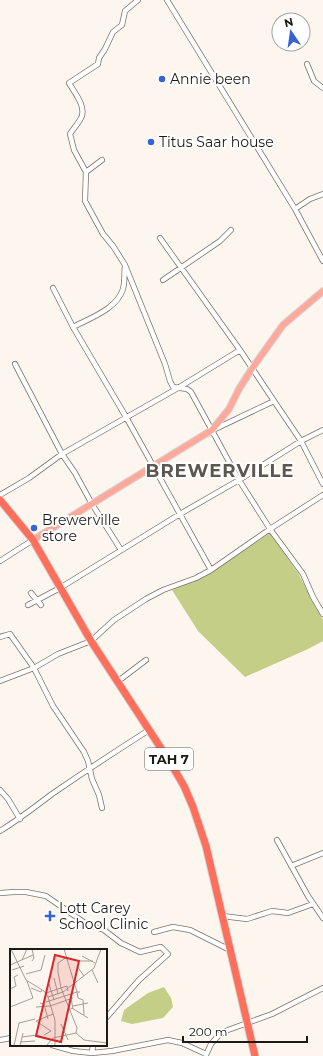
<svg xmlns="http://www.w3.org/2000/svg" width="323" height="1056" font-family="Montserrat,sans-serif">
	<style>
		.green { fill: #c5ce86 }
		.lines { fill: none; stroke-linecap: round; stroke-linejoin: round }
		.minor-casing { stroke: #79736c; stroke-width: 6 }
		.major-casing { stroke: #d6d6d5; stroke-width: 8 }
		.highway-casing { stroke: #d6d6d5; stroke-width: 9 }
		.minor { stroke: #fff; stroke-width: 4.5 }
		.major { stroke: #ffa99d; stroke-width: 6 }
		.highway { stroke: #ff6f5c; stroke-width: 7 }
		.poi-dot { fill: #3563d3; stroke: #fff; stroke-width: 1.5 }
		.labels { text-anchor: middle; stroke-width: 4; stroke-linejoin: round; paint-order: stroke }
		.shield { fill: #fff; stroke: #605f5d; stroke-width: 1 }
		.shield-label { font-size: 13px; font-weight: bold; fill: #1c1a17 }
		.poi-label { font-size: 14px; fill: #1c1a17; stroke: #fff; text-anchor: start }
		.district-label { font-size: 18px; font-weight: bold; letter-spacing: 1px; fill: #5c5750; stroke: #fff }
		.inset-road { fill: none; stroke: #a39e98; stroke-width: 1 }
		.view { fill: #d62828; fill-opacity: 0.15; stroke: #d62828; stroke-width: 2 }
		.inset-edge { fill: none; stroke: #1c1a17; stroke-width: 2 }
	</style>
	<rect width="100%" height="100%" fill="#fdf6ee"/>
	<path class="green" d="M270 533 298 573 323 620V641L308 649 245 677 198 631 172 590 206 576Z
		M164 987 171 998 173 1007 163 1018 132 1024 121 1021 124 1010 148 993Z"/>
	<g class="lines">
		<defs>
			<path id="minor" d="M138 0 125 11 122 25 113 32 105 49 99 58 98 64 69 83C74 92 87 107 81 118 78 124 73 129 70 134L74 150 86 172 85 201 103 234 113 246 125 265 165 364 170 381 173 387 187 389 191 392 239 480 270 529 303 574 313 597 323 614
				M167 0 295 209 323 261
				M307 64 314 81 323 88
				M86 172 102 160
				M295 209 310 199 323 194
				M160 238 240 350
				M163 280 220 241 231 230
				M53 288 73 327 126 417 211 570
				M73 327C90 318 117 309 123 289 125 282 124 273 125 266
				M15 364 62 454 75 473 92 504 121 550
				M213 430 274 401 301 441 323 484
				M0 495 29 478 62 454 178 388 240 350 274 401
				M0 561 33 540
				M31 593 41 605
				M28 605 60 588 180 514 239 480 301 441 323 430
				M0 637 10 634 34 668 53 706 84 752 88 761 92 779 99 795 102 808
				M0 681 34 668 58 654 91 641 114 620 146 599 163 590 196 578 211 570 270 529 323 495
				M117 682 146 660
				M0 790 8 799 20 819
				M0 831C18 820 35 807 52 794 84 772 116 751 149 730
				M277 840 308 896 323 918
				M291 866 323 853
				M0 893 14 892H26L46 896 85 923 104 930 121 943 140 952 161 947 168 954 139 980 106 1018
				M222 916 247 919 272 911 288 913 313 904
				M154 932 173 927 190 930 230 950
				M0 1040 11 1038
				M52 1045 73 1051 92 1053 112 1051 168 1040 182 1043 206 1054
				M92 1053 93 1045
				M206 1055 211 1044 219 1035 228 1030 272 1014 323 988"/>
			<path id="major" d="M33 540 212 430 229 409 239 389 253 367 283 325 323 291"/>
			<path id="highway" d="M0 500 33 540 91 641 170 762 184 786 193 807 206 846 255 1056"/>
		</defs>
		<use href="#minor" class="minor-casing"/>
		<use href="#major" class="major-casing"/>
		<use href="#highway" class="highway-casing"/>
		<use href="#minor" class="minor"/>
		<use href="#major" class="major"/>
		<use href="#highway" class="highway"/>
	</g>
	<g class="poi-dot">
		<circle cx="162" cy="79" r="4"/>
		<circle cx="151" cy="142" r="4"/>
		<circle cx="34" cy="528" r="4"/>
		<path d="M48 910h4v4h4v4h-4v4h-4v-4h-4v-4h4z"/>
	</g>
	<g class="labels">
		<rect class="shield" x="145" y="748" width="48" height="22" rx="3"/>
		<g class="shield-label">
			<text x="169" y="764">TAH 7</text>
		</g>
		<g class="poi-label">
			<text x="170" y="84">Annie been</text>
			<text x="159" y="147">Titus Saar house</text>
			<text x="42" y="525">Brewerville<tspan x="42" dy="16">store</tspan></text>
			<text x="59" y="913">Lott Carey<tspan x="59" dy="16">School Clinic</tspan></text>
		</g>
		<g class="district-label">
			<text x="220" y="477">BREWERVILLE</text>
		</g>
	</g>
	<g transform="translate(10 949)">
		<rect width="97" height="97" fill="#fdf6ee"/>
		<path class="inset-road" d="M1 0 16 31 34 42 38 48 45 71V97M54 0 67 43H70M72 7 85 14M57 8 48 14V23L51 39 67 79 66 84M12 11 17 0M22 12 24 9 22 0M70 12H83M0 16 23 6M67 17 74 27M2 21 14 17M82 21 88 34M16 25 31 21 35 6M44 29 48 45M39 35 44 51M21 39 31 43 32 41M0 40 6 37 4 28 8 26M36 44 57 37 58 42M60 45 63 60M38 48 53 43 84 19 91 0M36 53 67 43 68 49 73 51 74 66M30 54 34 55 38 70M63 57 78 54M0 58 23 49 17 32M26 58 40 57 63 49M59 61 62 59 78 69M51 75 58 91M34 86 41 82 26 72 43 65M12 88 27 86 42 91M10 93 25 92M4 97 9 74 25 70M10 97 13 84M36 97 43 89 66 84 74 91 97 94"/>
		<path class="view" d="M45 6 69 12 51 93 26 87Z"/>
		<rect width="97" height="97" class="inset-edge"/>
	</g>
	<g transform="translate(291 32) rotate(347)"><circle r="19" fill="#ffffff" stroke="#a4a3a2"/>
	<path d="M0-3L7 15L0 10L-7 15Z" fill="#3563d3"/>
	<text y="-6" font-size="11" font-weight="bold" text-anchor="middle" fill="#1c1a17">N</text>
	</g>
	<path d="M183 1036v6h124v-6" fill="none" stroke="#1c1a17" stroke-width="2"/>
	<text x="189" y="1036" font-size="12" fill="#1c1a17" stroke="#ffffff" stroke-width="3" paint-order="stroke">200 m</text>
</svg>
